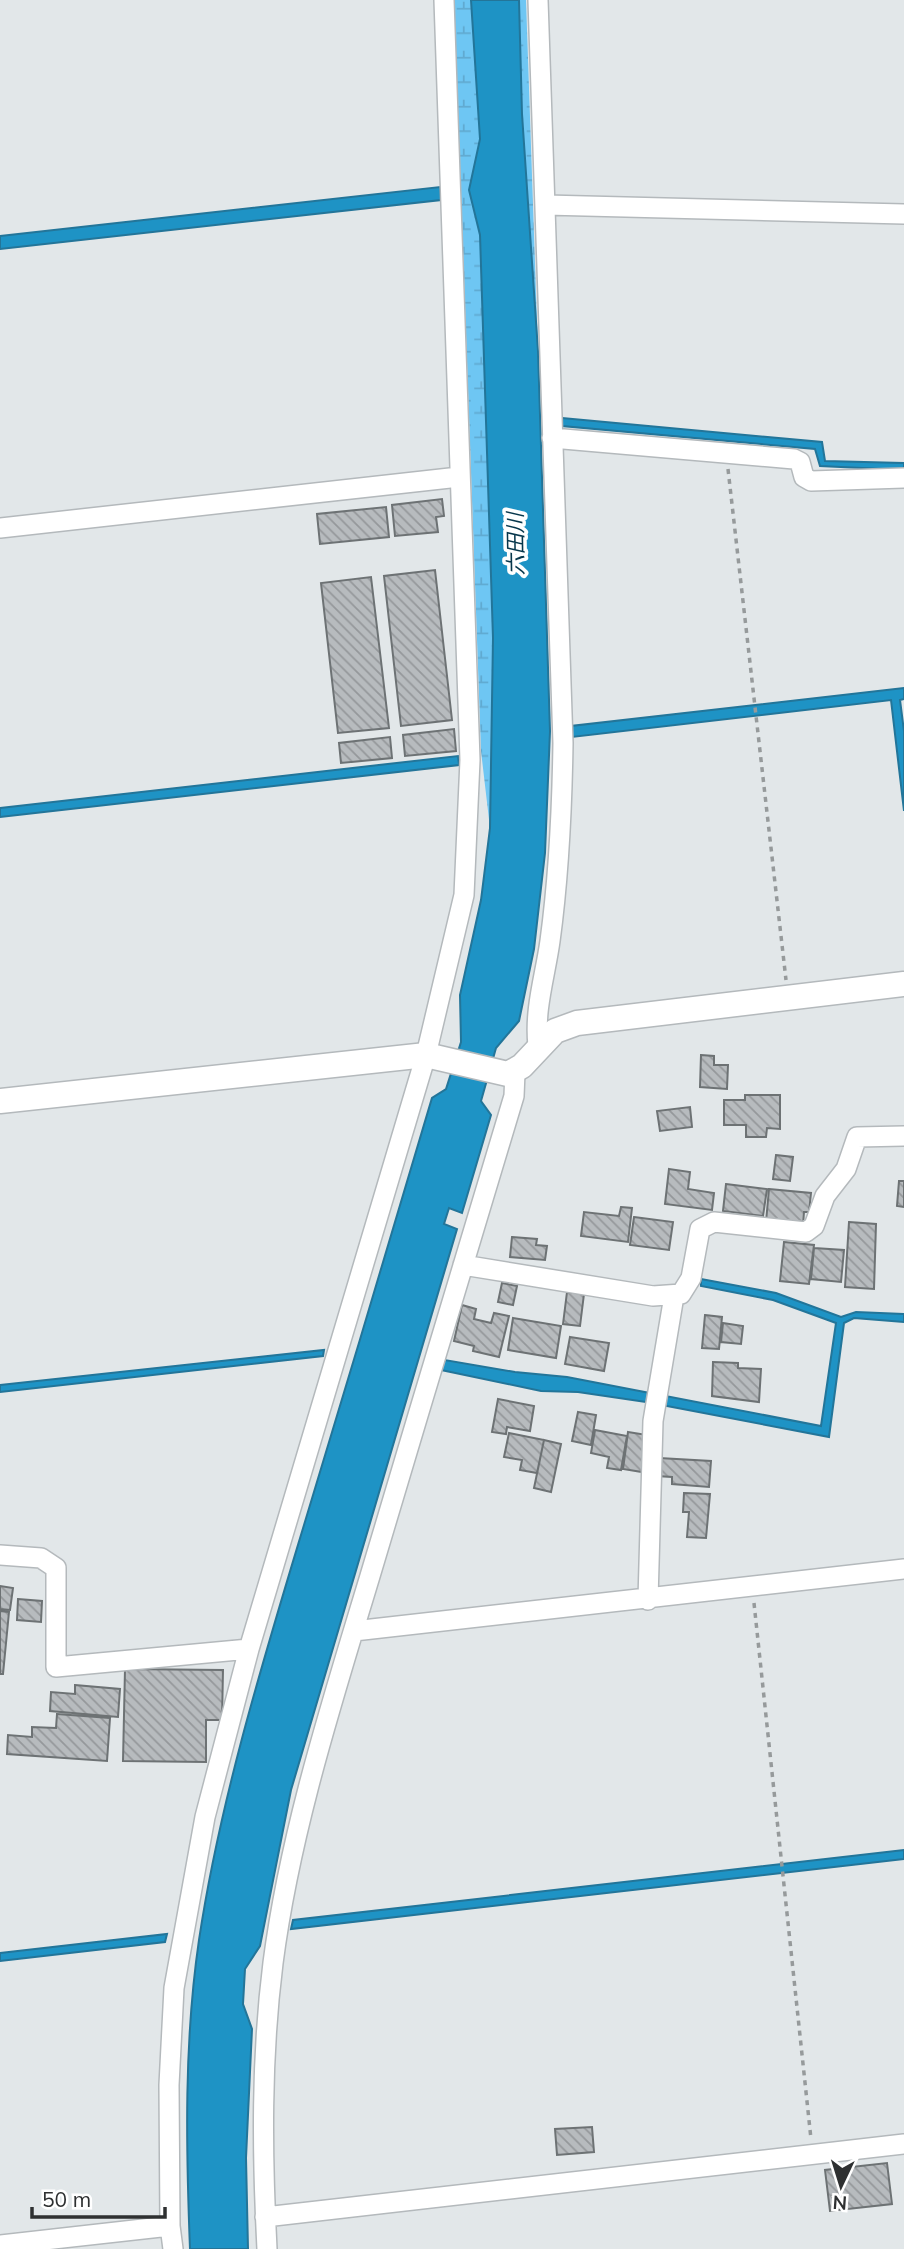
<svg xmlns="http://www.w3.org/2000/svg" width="904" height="2249" font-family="Mulish,'Noto Sans JP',sans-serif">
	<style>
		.wetland { fill: url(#wetland-marsh) }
		.water { fill: #1e93c5; stroke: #237599; stroke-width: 2 }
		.building { fill: url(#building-back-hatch); stroke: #6d7274; stroke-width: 2 }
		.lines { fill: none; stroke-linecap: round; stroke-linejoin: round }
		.minor-casing { stroke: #b4b9bc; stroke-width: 22 }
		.tertiary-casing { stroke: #b4b9bc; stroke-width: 27 }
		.path { stroke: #969a9b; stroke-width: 3.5; stroke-dasharray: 5 5; stroke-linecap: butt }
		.minor { stroke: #fff; stroke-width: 19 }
		.tertiary { stroke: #fff; stroke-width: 24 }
		.labels { text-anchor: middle; stroke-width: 7; stroke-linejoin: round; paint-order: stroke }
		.water-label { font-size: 21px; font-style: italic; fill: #06364b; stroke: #fff }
	</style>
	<defs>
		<pattern id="wetland-marsh" width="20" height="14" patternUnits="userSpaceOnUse" patternTransform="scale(1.75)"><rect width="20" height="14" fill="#6ec6f3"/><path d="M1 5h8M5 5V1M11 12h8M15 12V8" fill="none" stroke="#60aad1"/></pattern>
		<pattern id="building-back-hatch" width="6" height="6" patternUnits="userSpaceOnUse" patternTransform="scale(1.75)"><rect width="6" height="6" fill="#b7bbbe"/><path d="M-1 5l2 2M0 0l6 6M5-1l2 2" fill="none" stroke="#95989b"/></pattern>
	</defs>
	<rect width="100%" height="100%" fill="#e2e7e9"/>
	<path class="wetland" d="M454 0H471L480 139 469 190 480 235 493 638 490 828 481 751Z
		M519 0H526L538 351 522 114Z"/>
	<path class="water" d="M471 0H519L522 114 538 351 550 731 545 853 534 949 519 1021 496 1048 481 1101 491 1115 462 1213 449 1208 444 1224 457 1229 291 1790 260 1946 245 1969 243 2004 252 2029 246 2158 248 2249H190C186 2146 184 2042 199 1940 220 1800 263 1661 304 1525 347 1383 390 1240 432 1098L446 1089 461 1042 460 995 481 900 490 828 493 638 480 235 469 190 480 139Z
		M440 187 441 200 0 249V236Z
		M562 418 822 442 825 461 904 463V470L820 466 815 449 562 426Z
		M904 688V699L900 700 904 731V811L891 700 572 737 571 726Z
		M458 756 459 765 0 817V808Z
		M701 1279 776 1293 841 1317 856 1312 904 1314V1322L854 1318 844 1323 829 1437 646 1402 578 1392 541 1391 441 1370 445 1360 515 1372 567 1377 821 1426 836 1323 773 1300 701 1286Z
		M324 1350 323 1356 0 1392V1385Z
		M904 1850V1859L291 1929 293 1920Z
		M167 1934 165 1942 0 1961V1953Z"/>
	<path class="building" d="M442 499 444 516 436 517 438 532 395 536 392 505Z
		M386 507 389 537 320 544 317 514Z
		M435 570 452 720 401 726 384 576Z
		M371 577 389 728 338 733 321 583Z
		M454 729 456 751 405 756 403 735Z
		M390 737 392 758 341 763 339 743Z
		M701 1055 714 1056V1065H728L727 1089 700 1087Z
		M745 1095H780V1129L767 1128 766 1137H746V1125H724V1100H745Z
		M690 1107 692 1127 660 1131 657 1111Z
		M776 1155 793 1157 790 1181 773 1179Z
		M669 1169 690 1172 688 1189 714 1193 712 1210 665 1204Z
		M899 1181H904V1207L897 1206Z
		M726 1184 767 1189 763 1216 723 1211Z
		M769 1189 811 1193 809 1212H804L803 1225 766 1222Z
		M621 1207 632 1208 628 1242 581 1236 584 1212 619 1216Z
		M634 1217 673 1222 669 1250 630 1245Z
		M849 1222 876 1224 874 1289 845 1287Z
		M512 1237 537 1239 536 1245 547 1246 545 1260 510 1257Z
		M784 1242 814 1245 809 1284 780 1281Z
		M814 1248 844 1250 841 1282 811 1279Z
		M502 1283 517 1286 513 1305 498 1302Z
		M567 1292 584 1294 580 1326 563 1324Z
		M462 1305 476 1309 474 1319 491 1323 494 1313 509 1316 499 1357 473 1351 474 1346 454 1341Z
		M705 1315 722 1317 719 1349 702 1348Z
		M513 1318 561 1326 556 1358 508 1350Z
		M723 1323 743 1326 741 1344 721 1342Z
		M570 1337 609 1343 604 1371 565 1364Z
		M713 1362 738 1363V1368L761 1369 759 1402 712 1396Z
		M498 1399 534 1406 530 1431 507 1427 506 1434 492 1432Z
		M578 1412 596 1415 591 1445 572 1441Z
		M595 1430 627 1436 621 1470 607 1468 609 1457 591 1453Z
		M628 1432 647 1435 642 1472 623 1469Z
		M509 1433 544 1440 537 1473 520 1470 522 1460 504 1457Z
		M544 1440 561 1444 551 1492 534 1488Z
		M659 1458 711 1461 709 1487 672 1484V1477L657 1476Z
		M684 1493 710 1494 706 1538 687 1537 689 1512H683Z
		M0 1586 13 1588 10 1610 0 1609Z
		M18 1599 42 1601 41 1622 17 1620Z
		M0 1611 9 1612 3 1674H0Z
		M125 1669 223 1670 222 1720H206V1762L123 1761Z
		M75 1685 120 1689 118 1717 50 1711 51 1692 75 1694Z
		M57 1714 110 1718 107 1761 7 1754 8 1735 32 1737V1727L56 1728Z
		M592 2127 594 2152 557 2155 555 2129Z
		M887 2163 892 2204 830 2211 825 2170Z"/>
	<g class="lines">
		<defs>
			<path id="minor" d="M546 205 904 214
				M552 438 794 459 800 462 804 477 811 481 904 478
				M0 528 459 477
				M538 1046C534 1009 545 977 550 941 559 875 562 810 563 743L538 0
				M463 1265 653 1296 681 1294 691 1278 700 1229 714 1222 806 1232 814 1226 825 1196 846 1169 857 1137 904 1136
				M0 1555 41 1558 56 1568V1667L249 1649
				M648 1600 653 1421 674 1296
				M354 1631 904 1569
				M265 2217 904 2144
				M0 2245 170 2226
				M173 2249 170 2226 169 2085 174 1988 205 1817 249 1649 426 1055 464 895 470 760 444 0
				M267 2249C262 2153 261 2058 273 1963 290 1832 332 1702 370 1576 418 1416 465 1256 514 1096L515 1072"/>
			<path id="tertiary" d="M0 1101 426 1055 508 1074 522 1066 555 1031 577 1023 904 984"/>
		</defs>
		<use href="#minor" class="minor-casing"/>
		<use href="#tertiary" class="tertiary-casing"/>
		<path class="path" d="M728 469 786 980
			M754 1603 811 2139"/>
		<use href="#minor" class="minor"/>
		<use href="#tertiary" class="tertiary"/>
	</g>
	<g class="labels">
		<g class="water-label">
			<text transform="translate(516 544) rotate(-91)" y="7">六田川</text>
		</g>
	</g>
	<g transform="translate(841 2186) rotate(184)" stroke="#ffffff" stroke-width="5" paint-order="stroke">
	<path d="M0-5L12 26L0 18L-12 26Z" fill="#2e3031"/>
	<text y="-10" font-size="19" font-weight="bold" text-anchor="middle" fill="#2e3031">N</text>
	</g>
	<path d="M32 2207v10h133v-10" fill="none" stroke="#2e3031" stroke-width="3.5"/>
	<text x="42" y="2207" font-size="21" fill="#2e3031" stroke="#ffffff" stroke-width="5" paint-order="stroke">50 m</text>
</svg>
